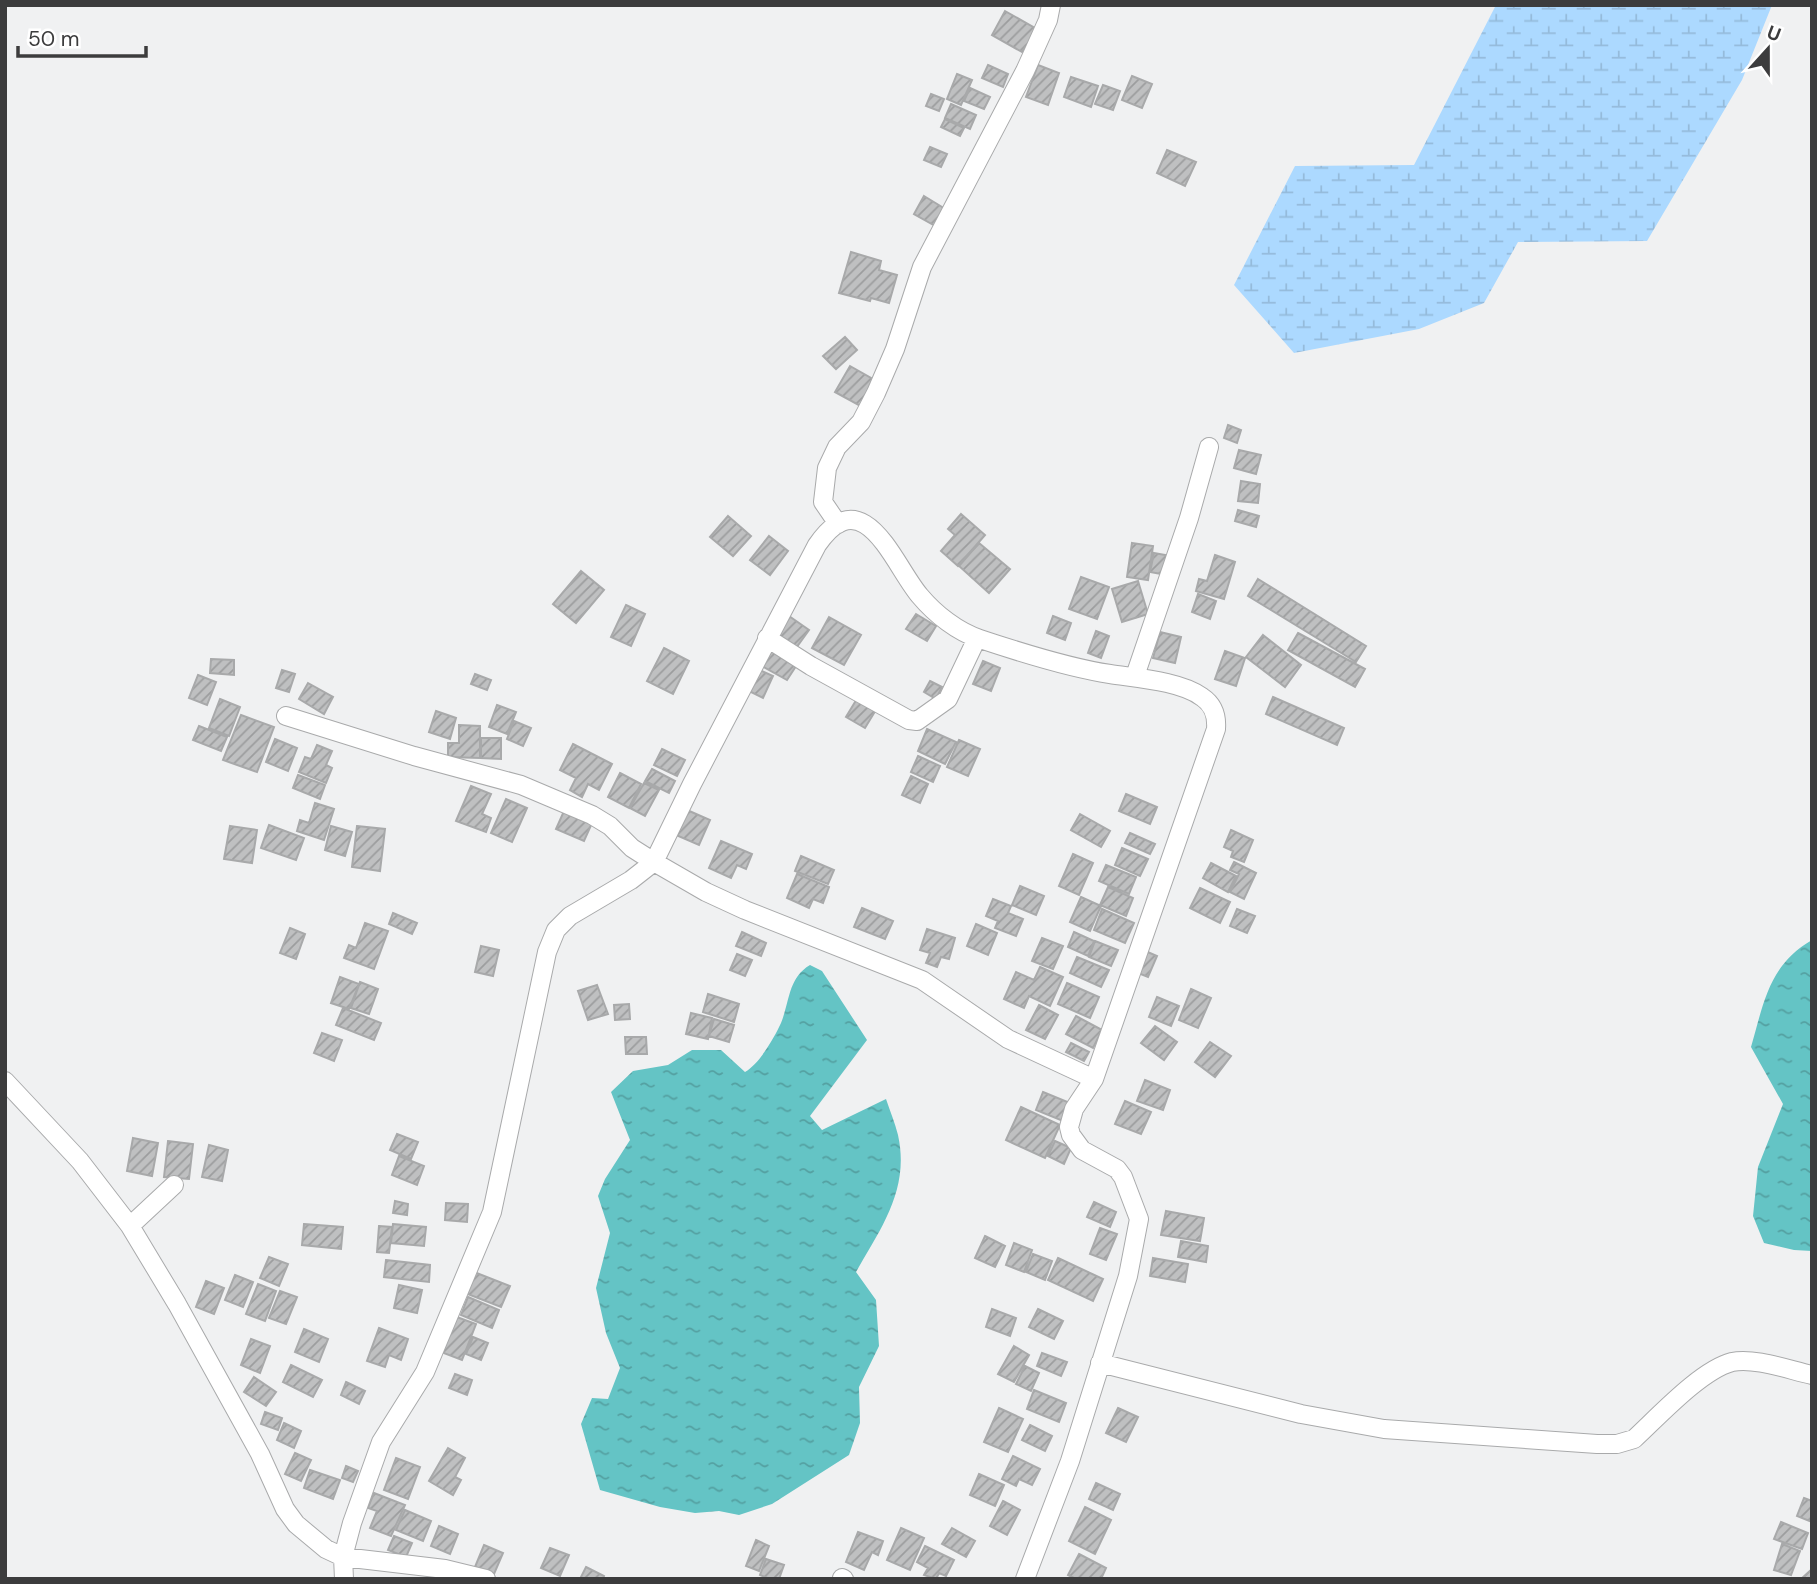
<svg xmlns="http://www.w3.org/2000/svg" width="1817" height="1584" font-family="'DM Sans',sans-serif">
	<style>
		.wetland { fill: url(#wetland-marsh) }
		.water { fill: url(#water-ripples) }
		.building { fill: url(#building-hatch); stroke: #a8a9aa; stroke-width: 2 }
		.lines { fill: none; stroke-linecap: round; stroke-linejoin: round }
		.minor-casing { stroke: #a9aaab; stroke-width: 20 }
		.minor { stroke: #fff; stroke-width: 18 }
	</style>
	<defs>
		<pattern id="wetland-marsh" width="20" height="14" patternUnits="userSpaceOnUse" patternTransform="scale(1.75)"><rect width="20" height="14" fill="#acd9ff"/><path d="M1 5h8M5 5V1M11 12h8M15 12V8" fill="none" stroke="#95bbdb"/></pattern>
		<pattern id="water-ripples" width="26" height="14" patternUnits="userSpaceOnUse" patternTransform="scale(1.75)"><rect width="26" height="14" fill="#64c4c5"/><path d="M2 4q2-2 4 0t4 0M15 11q2-2 4 0t4 0" fill="none" stroke="#54a0a1"/></pattern>
		<pattern id="building-hatch" width="6" height="6" patternUnits="userSpaceOnUse" patternTransform="scale(1.75)"><rect width="6" height="6" fill="#bfc0c1"/><path d="M-1 1l2-2M0 6l6-6M5 7l2-2" fill="none" stroke="#9c9d9e"/></pattern>
	</defs>
	<rect width="100%" height="100%" fill="#f0f1f2"/>
	<path class="wetland" d="M1496 5H1772L1742 80 1647 241 1518 242 1484 303 1419 329 1294 353 1234 285 1295 166 1414 165Z"/>
	<path class="water" d="M1812 940V1251L1794 1250 1764 1243 1753 1216 1758 1167 1783 1104 1751 1047C1764 1002 1769 965 1812 940Z
		M810 965 822 971 867 1040 810 1116 822 1130 886 1099C890 1111 895 1123 898 1135 910 1189 881 1228 856 1272L876 1300 879 1346 859 1387 860 1423 849 1455 772 1504 739 1515 719 1511 695 1513 660 1507 600 1490 581 1424 592 1398 608 1399 620 1368 606 1333 596 1288 610 1233 598 1196 605 1179 630 1140 611 1092 633 1071 668 1065 692 1050H721L745 1072C760 1063 774 1038 781 1023 790 1001 788 978 810 965Z"/>
	<path class="building" d="M1005 11 1035 28 1031 50 1025 47 1022 52 992 35Z
		M988 65 1008 74 1003 87 982 78Z
		M1038 65 1059 73 1048 105 1026 97Z
		M957 74 972 80 961 105 947 99Z
		M1132 76 1152 84 1142 108 1122 100Z
		M1071 77 1098 86 1091 107 1064 97Z
		M1103 85 1120 91 1113 110 1095 104Z
		M970 88 990 97 984 109 964 101Z
		M931 94 944 99 939 111 926 106Z
		M951 104 976 115 970 129 945 118Z
		M945 119 964 128 960 136 941 127Z
		M930 147 947 154 941 167 924 160Z
		M1167 150 1196 162 1185 186 1157 173Z
		M924 196 947 210 937 227 914 214Z
		M851 252 881 261 879 270 897 275 889 303 871 298 870 301 839 293Z
		M845 337 857 350 836 369 823 356Z
		M850 366 878 382 864 408 835 392Z
		M1228 425 1241 430 1237 443 1224 438Z
		M1239 450 1261 455 1256 474 1234 468Z
		M1241 481 1260 484 1258 503 1238 501Z
		M1238 510 1259 516 1256 527 1235 521Z
		M961 514 985 535 958 566 941 551 955 535 948 529Z
		M728 516 751 536 733 556 710 537Z
		M769 536 788 551 770 575 750 560Z
		M979 543 1010 569 989 593 959 566Z
		M1132 543 1153 546 1148 580 1127 577Z
		M1154 553 1171 556 1167 575 1150 572Z
		M1215 555 1235 562 1224 599 1196 591 1199 579 1207 581Z
		M581 571 604 590 576 623 553 604Z
		M1081 577 1109 587 1097 619 1069 609Z
		M1258 579 1366 646 1356 662 1248 596Z
		M1138 581 1148 614 1122 622 1112 589Z
		M1198 594 1216 601 1210 619 1192 612Z
		M626 605 645 614 631 646 611 637Z
		M916 614 936 626 927 641 906 629Z
		M789 616 809 630 796 648 776 634Z
		M1053 616 1071 623 1065 640 1047 633Z
		M829 617 861 635 844 665 812 648Z
		M1096 631 1109 636 1101 658 1088 653Z
		M1160 632 1181 637 1175 663 1153 658Z
		M1298 633 1365 669 1355 687 1288 650Z
		M1263 635 1301 665 1285 687 1246 657Z
		M664 648 689 661 673 694 647 681Z
		M773 649 798 663 787 680 762 666Z
		M1225 651 1245 658 1236 686 1215 679Z
		M211 659 234 660V675L210 673Z
		M983 661 1000 668 991 691 973 684Z
		M755 668 773 676 763 698 745 689Z
		M282 670 295 674 289 692 276 688Z
		M475 674 491 680 487 690 471 684Z
		M198 675 216 682 207 705 189 698Z
		M930 681 942 687 936 699 924 692Z
		M308 683 333 697 324 714 299 699Z
		M858 697 877 708 865 728 846 717Z
		M1273 697 1344 728 1337 745 1266 714Z
		M220 699 240 707 229 736 209 728Z
		M497 705 516 712 507 734 489 727Z
		M436 711 456 718 450 739 429 732Z
		M241 715 274 727 257 772 223 760Z
		M514 721 531 728 523 746 507 739Z
		M459 725 480 726V758L448 757V743H459Z
		M199 726 227 737 221 751 193 740Z
		M927 729 956 742 945 764 918 751Z
		M481 738H501V759L481 758Z
		M275 739 297 748 288 771 266 762Z
		M959 740 980 749 968 776 947 767Z
		M573 744 612 764 599 790 588 784 582 797 570 790 576 778 560 770Z
		M317 745 332 751 326 765 332 768 326 783 299 772 305 757 311 759Z
		M662 749 685 760 677 776 654 765Z
		M918 756 940 766 933 782 911 772Z
		M652 769 675 781 669 793 645 781Z
		M620 773 641 784 629 808 608 797Z
		M298 775 325 785 320 799 293 788Z
		M911 776 928 784 920 803 902 795Z
		M644 783 659 790 645 816 630 808Z
		M471 786 491 794 482 814 491 818 486 832 456 821Z
		M1126 794 1157 807 1150 824 1119 811Z
		M506 799 527 808 512 842 491 833Z
		M315 803 334 809 324 840 297 831 300 820 309 823Z
		M687 810 710 820 699 845 676 835Z
		M564 811 592 823 584 841 556 829Z
		M1080 814 1110 831 1101 847 1071 830Z
		M269 825 304 838 296 860 261 848Z
		M230 826 257 830 252 863 224 859Z
		M331 826 352 832 345 856 325 850Z
		M357 826 385 829 380 871 352 867Z
		M1231 830 1253 840 1244 862 1231 857 1233 851 1224 847Z
		M1130 833 1155 844 1150 854 1125 843Z
		M721 841 752 854 746 869 737 865 731 878 709 868Z
		M1122 848 1148 859 1140 876 1115 865Z
		M1073 854 1093 863 1079 895 1059 886Z
		M801 856 834 870 828 884 795 871Z
		M1234 862 1256 873 1244 899 1230 892 1239 874 1230 870Z
		M1211 863 1236 876 1228 892 1203 878Z
		M1106 865 1136 877 1129 894 1099 881Z
		M797 874 829 887 823 903 813 899 809 908 787 898Z
		M1020 886 1044 896 1036 915 1012 905Z
		M1108 887 1133 898 1126 916 1100 905Z
		M1200 888 1230 902 1220 923 1190 908Z
		M1081 897 1101 906 1090 931 1070 922Z
		M993 899 1011 906 1008 913 1023 919 1016 936 995 928 998 921 986 916Z
		M862 908 893 921 885 939 854 927Z
		M1102 909 1134 923 1125 943 1094 930Z
		M1237 909 1255 916 1247 933 1230 926Z
		M393 913 417 923 412 934 389 924Z
		M365 923 388 931 374 969 344 958 349 945 356 948Z
		M976 924 997 933 988 955 967 946Z
		M290 928 305 934 296 959 280 953Z
		M927 929 955 938 949 959 941 957 937 967 926 963 930 953 920 950Z
		M742 932 766 943 761 956 736 946Z
		M1074 932 1094 941 1088 956 1068 947Z
		M1042 938 1063 946 1053 969 1032 961Z
		M1095 941 1118 950 1111 966 1089 957Z
		M481 946 499 950 493 976 475 972Z
		M1143 950 1157 956 1148 977 1133 971Z
		M737 954 752 960 745 976 730 970Z
		M1077 957 1109 970 1101 987 1070 973Z
		M1040 967 1063 977 1050 1006 1029 996 1024 1008 1004 999 1016 972 1034 980Z
		M340 977 359 984 349 1009 331 1003Z
		M360 982 378 989 369 1014 351 1008Z
		M1067 983 1099 997 1090 1018 1058 1004Z
		M597 985 608 1014 588 1020 578 991Z
		M1191 989 1211 998 1198 1028 1179 1020Z
		M708 994 739 1004 734 1022 703 1012Z
		M1157 997 1179 1006 1171 1026 1149 1017Z
		M629 1004 630 1019 615 1020 614 1005Z
		M1039 1005 1058 1015 1045 1039 1026 1030Z
		M343 1008 381 1023 374 1040 336 1025Z
		M691 1013 712 1018 708 1039 686 1034Z
		M1076 1016 1102 1030 1093 1048 1066 1034Z
		M714 1019 734 1025 729 1042 709 1036Z
		M1155 1026 1177 1042 1164 1060 1141 1043Z
		M322 1033 342 1040 334 1061 314 1053Z
		M625 1037H646L647 1054H626Z
		M1210 1042 1231 1056 1215 1077 1195 1062Z
		M1071 1043 1089 1052 1084 1061 1066 1052Z
		M1145 1080 1170 1090 1163 1110 1137 1101Z
		M1043 1092 1070 1103 1063 1121 1036 1110Z
		M1125 1101 1151 1112 1141 1134 1115 1124Z
		M1021 1107 1060 1125 1045 1158 1006 1140Z
		M397 1134 418 1142 411 1159 390 1150Z
		M133 1138 158 1143 152 1176 127 1171Z
		M168 1141 193 1144 189 1179 164 1177Z
		M1055 1141 1071 1148 1064 1164 1048 1156Z
		M209 1145 228 1150 222 1181 202 1177Z
		M399 1156 424 1166 417 1185 392 1175Z
		M395 1201 408 1204 407 1215 393 1213Z
		M1094 1202 1116 1212 1110 1227 1087 1217Z
		M446 1203 468 1204 467 1222 445 1220Z
		M1166 1211 1204 1218 1200 1241 1161 1235Z
		M304 1224 343 1227 341 1249 302 1245Z
		M393 1224 426 1227 424 1246 391 1243Z
		M379 1226 392 1227 389 1253 377 1252Z
		M1100 1228 1117 1234 1106 1260 1090 1254Z
		M985 1236 1005 1246 995 1267 975 1258Z
		M1181 1241 1208 1246 1206 1262 1178 1257Z
		M1014 1243 1032 1250 1024 1272 1006 1265Z
		M1033 1254 1052 1261 1045 1280 1026 1272Z
		M269 1257 288 1264 279 1286 260 1278Z
		M1058 1258 1103 1279 1093 1301 1048 1280Z
		M1153 1258 1188 1264 1185 1282 1150 1276Z
		M386 1260 430 1265 429 1282 384 1277Z
		M474 1272 510 1286 501 1307 465 1293Z
		M235 1275 253 1282 243 1307 225 1300Z
		M206 1281 224 1288 214 1314 196 1307Z
		M258 1284 276 1291 265 1321 246 1314Z
		M399 1285 422 1290 417 1313 394 1308Z
		M280 1291 297 1297 286 1324 269 1318Z
		M468 1297 499 1310 492 1328 461 1315Z
		M992 1309 1016 1318 1010 1336 986 1327Z
		M1038 1309 1063 1321 1054 1339 1029 1327Z
		M454 1316 476 1324 462 1360 441 1352Z
		M379 1328 408 1339 401 1360 389 1355 385 1367 367 1361Z
		M304 1329 328 1339 319 1362 295 1352Z
		M473 1337 488 1343 481 1360 466 1354Z
		M251 1339 270 1346 260 1373 241 1365Z
		M1014 1346 1029 1355 1014 1382 998 1374Z
		M1042 1353 1067 1362 1061 1376 1037 1366Z
		M291 1365 322 1380 313 1397 283 1382Z
		M1025 1366 1039 1373 1031 1391 1016 1384Z
		M455 1374 472 1380 467 1395 449 1388Z
		M254 1377 276 1392 266 1406 244 1392Z
		M346 1382 365 1391 359 1404 341 1395Z
		M1034 1390 1066 1403 1059 1422 1027 1409Z
		M999 1408 1023 1419 1008 1452 984 1442Z
		M1118 1408 1138 1417 1126 1442 1106 1433Z
		M265 1412 282 1418 278 1430 261 1424Z
		M284 1423 301 1431 294 1448 277 1440Z
		M1030 1425 1052 1436 1045 1451 1022 1440Z
		M448 1448 465 1458 455 1477 461 1480 453 1495 429 1481Z
		M295 1453 311 1460 301 1481 285 1474Z
		M1013 1456 1040 1469 1032 1485 1019 1479 1016 1486 1002 1479Z
		M396 1458 420 1467 408 1499 384 1490Z
		M346 1466 358 1471 353 1482 342 1478Z
		M310 1470 340 1480 333 1499 304 1488Z
		M979 1474 1004 1485 995 1506 970 1495Z
		M1096 1483 1120 1494 1113 1510 1089 1499Z
		M374 1493 405 1505 391 1536 370 1528 377 1511 368 1508Z
		M1804 1498 1812 1501V1522L1797 1516Z
		M1003 1501 1020 1510 1007 1535 990 1526Z
		M1085 1507 1111 1520 1095 1554 1069 1541Z
		M405 1510 431 1521 423 1541 396 1530Z
		M1781 1522 1808 1533 1802 1549 1774 1539Z
		M439 1526 458 1534 450 1554 431 1546Z
		M901 1528 924 1538 910 1570 887 1560Z
		M952 1528 975 1541 966 1557 942 1544Z
		M858 1532 883 1541 878 1555 872 1552 864 1570 846 1562Z
		M394 1536 412 1543 406 1557 388 1550Z
		M756 1540 769 1546 759 1571 746 1566Z
		M1782 1544 1800 1551 1791 1575 1774 1570Z
		M484 1545 503 1553 494 1574 475 1567Z
		M925 1546 954 1560 946 1576 939 1573 936 1579 924 1575 928 1568 917 1562Z
		M550 1548 569 1555 560 1576 541 1568Z
		M1079 1554 1106 1568 1101 1579H1076L1068 1575Z
		M766 1559 784 1565 779 1579H770L760 1575Z
		M586 1567 604 1576 603 1579H580Z
		M1812 1569V1579H1801Z"/>
	<g class="lines">
		<defs>
			<path id="minor" d="M838 524 823 502 827 468 837 447 861 422 876 393 895 349 922 267 1025 71 1048 20 1051 5
				M767 638 811 666 909 720 917 721 948 699 977 638
				M1135 676 1189 518 1209 447
				M286 716 414 756 521 785 592 815 610 826 632 848 654 862 706 892 745 910 922 980 1008 1039 1094 1079
				M5 1081 80 1161 130 1226 177 1304 260 1454 285 1509 296 1524 326 1549 343 1557 445 1569 486 1579
				M130 1226 174 1185
				M1100 1363 1301 1414 1384 1429 1597 1444H1617L1634 1439C1658 1417 1701 1370 1732 1362 1754 1357 1789 1370 1812 1375
				M842 1578 844 1579
				M344 1579 343 1557 352 1523 381 1442 425 1372 492 1212 547 952 556 930 570 916 631 880 654 862 692 784 817 545C864 477 894 566 920 596 935 614 958 632 980 639 1019 652 1069 668 1110 674 1135 678 1181 681 1202 697 1214 705 1217 716 1216 729L1094 1079 1074 1109 1069 1127 1071 1135 1082 1150 1117 1169 1123 1177 1139 1219 1128 1276 1070 1461 1025 1579"/>
		</defs>
		<use href="#minor" class="minor-casing"/>
		<use href="#minor" class="minor"/>
	</g>
	<rect width="1817" height="1584" fill="none" stroke="#3c3c3d" stroke-width="14"/>
	<g transform="translate(1768 49) rotate(21)" stroke="#ffffff" stroke-width="5" paint-order="stroke">
	<path d="M0-5L12 26L0 18L-12 26Z" fill="#3c3c3d"/>
	<text y="-10" font-size="19" font-weight="bold" text-anchor="middle" fill="#3c3c3d">U</text>
	</g>
	<path d="M18 46v10h128v-10" fill="none" stroke="#3c3c3d" stroke-width="3.5"/>
	<text x="28" y="46" font-size="21" fill="#3c3c3d" stroke="#ffffff" stroke-width="5" paint-order="stroke">50 m</text>
</svg>
